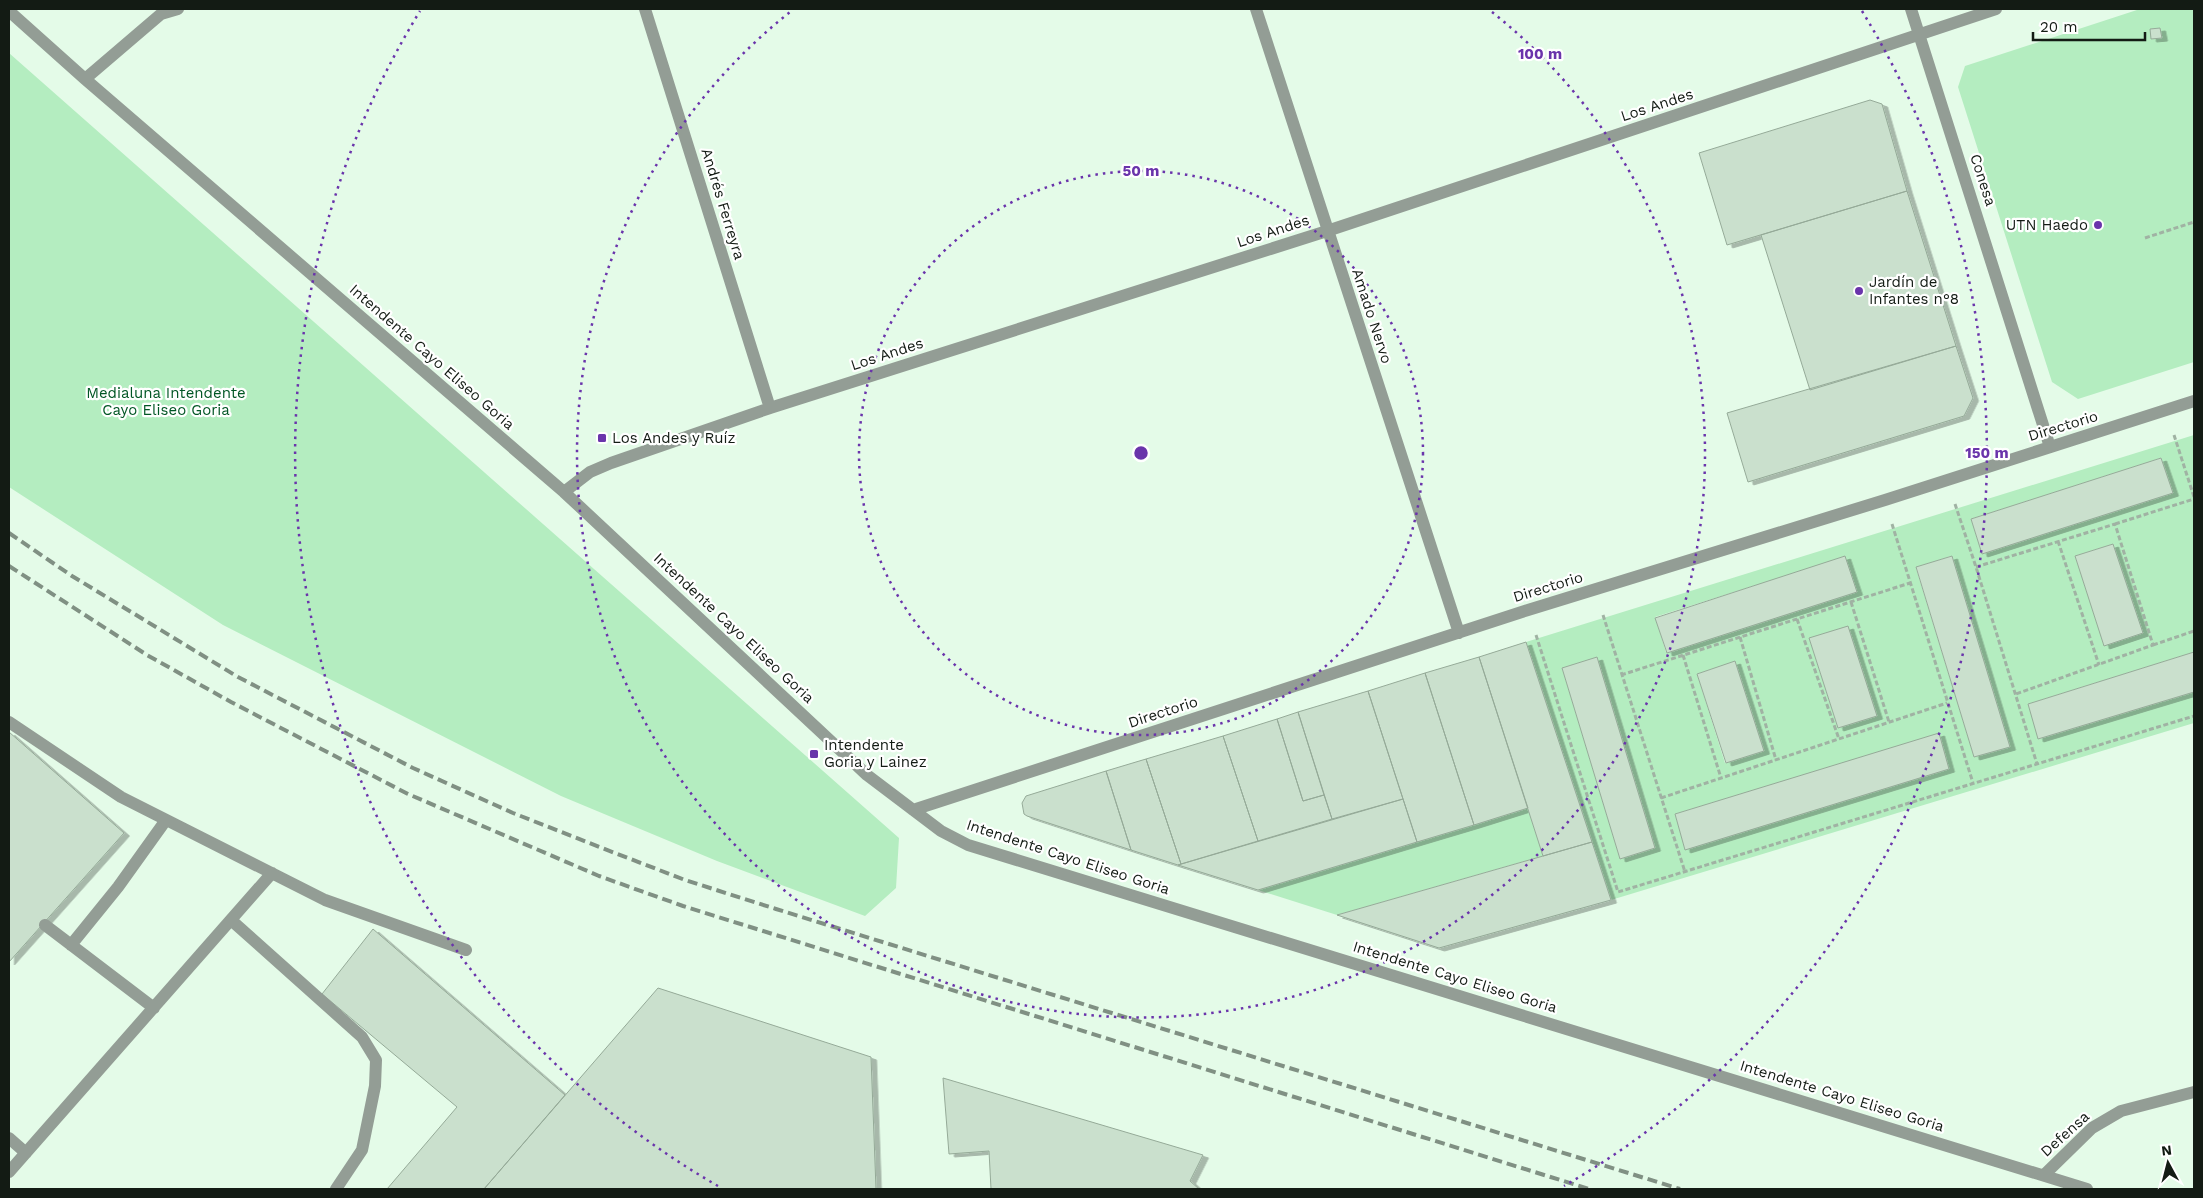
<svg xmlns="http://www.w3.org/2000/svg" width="2203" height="1198" font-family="'Work Sans',sans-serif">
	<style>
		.green { fill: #b4edc0; fill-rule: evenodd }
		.building { fill: #cae0cd; stroke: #95aa98; filter: url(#shadow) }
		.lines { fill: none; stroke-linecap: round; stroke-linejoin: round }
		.path { stroke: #a0b2a3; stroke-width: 3; stroke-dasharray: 5 2.5; stroke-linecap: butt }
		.service { stroke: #939d95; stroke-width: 12 }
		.minor { stroke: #939d95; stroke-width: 12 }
		.rail { stroke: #809083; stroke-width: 4; stroke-dasharray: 10 5; stroke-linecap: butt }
		.ring { fill: none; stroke: #6a34ab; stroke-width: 2.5; stroke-dasharray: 2.5 5 }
		.poi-dot { fill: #6a34ab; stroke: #fff; stroke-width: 2 }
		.labels { text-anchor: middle; stroke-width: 4.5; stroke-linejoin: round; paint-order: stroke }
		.street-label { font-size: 15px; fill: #131b14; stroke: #fff }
		.poi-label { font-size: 15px; fill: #131b14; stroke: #fff; text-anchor: start }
		.park-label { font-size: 15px; fill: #005624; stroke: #fff }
		.centre { fill: #6a34ab; stroke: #fff; stroke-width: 2.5 }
		.ring-label { font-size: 15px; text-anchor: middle; font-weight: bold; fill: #6a34ab; stroke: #fff; stroke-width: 4.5; stroke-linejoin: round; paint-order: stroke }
	</style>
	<defs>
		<filter id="shadow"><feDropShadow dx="5.5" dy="3" stdDeviation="0" flood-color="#0004"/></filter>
	</defs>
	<rect width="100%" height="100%" fill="#e4fbe8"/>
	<path class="green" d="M2140 9H2194V362L2078 399 2052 382 1958 87 1965 66Z
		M9 53 899 838 896 888 865 916 717 861 561 796 223 625 9 487Z
		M2194 435V652L2028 704 2039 739 2194 692V723L1611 900 1526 642ZM2161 458 2172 493 1982 554 1971 519ZM2113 544 2142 633 2104 645 2075 556ZM1951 556 2009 747 1974 757 1916 568ZM1845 557 1856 592 1666 652 1655 617ZM1809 638 1876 716 1838 728ZM1597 658 1655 848 1620 859 1562 668ZM1735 662 1764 751 1725 763 1697 674ZM1939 734 1949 769 1685 849 1675 814Z
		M1528 808 1543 856 1337 915 1258 890Z"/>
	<path class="building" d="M2160 28 2162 38 2151 39 2150 29Z
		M1870 100 1882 104 1907 191 1727 245 1699 153Z
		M1907 191 1956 346 1810 390 1761 235Z
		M1956 346 1973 398 1964 416 1748 482 1727 413Z
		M2161 458 2173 493 1982 554 1971 519Z
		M2113 544 2143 633 2104 646 2075 556Z
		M1845 556 1857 592 1667 653 1655 618Z
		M1952 556 2010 747 1974 757 1916 567Z
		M1848 626 1877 716 1838 728 1809 638Z
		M1526 642 1592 842 1543 856 1479 657Z
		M2194 652V692L2038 739 2028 704Z
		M1479 657 1528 808 1474 825 1425 673Z
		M1597 657 1655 848 1620 859 1562 668Z
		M1735 661 1764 751 1726 763 1697 674Z
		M1425 673 1474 825 1417 842 1368 691Z
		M1368 691 1403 799 1332 819 1298 712Z
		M1298 712 1324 795 1303 801 1277 719Z
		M1277 719 1303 801 1324 795 1332 819 1258 841 1223 736Z
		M9 732 124 833 9 962Z
		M1939 733 1949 769 1685 850 1675 814Z
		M1223 736 1258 841 1181 864 1146 759Z
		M1146 759 1181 864 1178 865 1131 850 1106 771Z
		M1106 771 1131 850 1027 816 1024 814 1022 803 1026 796Z
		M1403 799 1417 842 1258 890 1178 865Z
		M1592 842 1611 900 1439 948 1337 915Z
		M373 929 565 1095 484 1189H387L457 1107 322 994Z
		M658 988 871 1057 876 1189H484Z
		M943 1078 1203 1155 1190 1181 1199 1189H991L989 1151 949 1154Z"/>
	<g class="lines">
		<path class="path" d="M2145 238 2194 222
			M2174 435 2194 497
			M1955 504 1976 567 2037 764
			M1892 524 1973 783
			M2115 524 2194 499
			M2058 541 2099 665
			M1976 567 2115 524 2153 645 2016 694
			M1851 602 1889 722
			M1603 615 1685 872
			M1797 619 1839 739
			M1536 635 1618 892 2194 716
			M1740 637 1776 760
			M2153 645 2194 631
			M1683 655 1721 778
			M1621 675 1910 583
			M1661 798 1947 703"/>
		<path class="service" d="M9 722 121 797 325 900 466 950
			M231 920 362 1037 376 1060 375 1086 362 1150 336 1189
			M45 925 154 1008
			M71 945 118 887 166 820
			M9 1138 26 1153
			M9 1172 272 873"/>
		<path class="minor" d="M645 9 770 408
			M1256 9 1459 633
			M1911 9 2050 447
			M9 11 85 79 564 492 867 775 941 831 968 845 2087 1189
			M85 79 161 14 178 9
			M564 492 590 472 611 463 770 408 1327 231 1996 9
			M913 810 1528 610 1885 500 2194 401
			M2044 1175 2092 1128 2121 1111 2194 1092"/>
		<path class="rail" d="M9 533 72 576 238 677 413 768 513 813 602 848 685 880 776 909 1680 1189
			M9 566 147 655 231 702 408 794 599 876 683 906 1589 1189"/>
	</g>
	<g class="ring">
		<circle cx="1141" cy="453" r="282"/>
		<path d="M1492 12A564 564 0 1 1 790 12"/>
		<path d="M718 1186A846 846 0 0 1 420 11M1862 11A846 846 0 0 1 1564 1186"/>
	</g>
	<g class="poi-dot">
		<circle cx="2098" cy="225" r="5"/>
		<circle cx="1859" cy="291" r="5"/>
		<rect x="597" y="433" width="10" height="10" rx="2.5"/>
		<rect x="809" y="749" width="10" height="10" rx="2.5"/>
	</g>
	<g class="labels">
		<g class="street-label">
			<text transform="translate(1657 105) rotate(-18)" y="5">Los Andes</text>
			<text transform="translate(1983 180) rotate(72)" y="5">Conesa</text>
			<text transform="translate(723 204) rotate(73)" y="5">Andrés Ferreyra</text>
			<text transform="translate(1273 231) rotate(-18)" y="5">Los Andes</text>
			<text transform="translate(1372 316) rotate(72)" y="5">Amado Nervo</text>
			<text transform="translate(887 354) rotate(-18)" y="5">Los Andes</text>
			<text transform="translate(432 357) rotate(41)" y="5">Intendente Cayo Eliseo Goria</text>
			<text transform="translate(2063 426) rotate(-17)" y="5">Directorio</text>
			<text transform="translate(1548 587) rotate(-17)" y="5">Directorio</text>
			<text transform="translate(734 628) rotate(43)" y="5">Intendente Cayo Eliseo Goria</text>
			<text transform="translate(1163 712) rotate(-18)" y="5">Directorio</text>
			<text transform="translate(1068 857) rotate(18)" y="5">Intendente Cayo Eliseo Goria</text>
			<text transform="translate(1455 977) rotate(17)" y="5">Intendente Cayo Eliseo Goria</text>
			<text transform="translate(1842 1096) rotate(17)" y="5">Intendente Cayo Eliseo Goria</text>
			<text transform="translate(2065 1134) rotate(-42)" y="5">Defensa</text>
		</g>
		<g class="poi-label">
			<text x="2088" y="230" text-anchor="end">UTN Haedo</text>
			<text x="1869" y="287">Jardín de<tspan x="1869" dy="17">Infantes n°8</tspan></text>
			<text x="612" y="443">Los Andes y Ruíz</text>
			<text x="824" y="750">Intendente<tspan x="824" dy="17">Goria y Lainez</tspan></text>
		</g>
		<g class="park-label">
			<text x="166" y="398">Medialuna Intendente<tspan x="166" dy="17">Cayo Eliseo Goria</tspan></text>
		</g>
	</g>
	<circle cx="1141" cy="453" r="8" class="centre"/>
	<g class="ring-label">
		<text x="1540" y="59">100 m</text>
		<text x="1141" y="176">50 m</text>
		<text x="1987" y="458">150 m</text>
	</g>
	<rect width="2203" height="1198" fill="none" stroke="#131b14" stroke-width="20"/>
	<g transform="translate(2168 1163) rotate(353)" stroke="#ffffff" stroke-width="4" paint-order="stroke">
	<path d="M0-4L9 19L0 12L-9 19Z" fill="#131b14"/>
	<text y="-8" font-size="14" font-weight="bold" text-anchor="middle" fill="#131b14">N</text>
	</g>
	<path d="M2033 32v8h112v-8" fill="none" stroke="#131b14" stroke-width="2.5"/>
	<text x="2040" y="32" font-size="15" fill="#131b14" stroke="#ffffff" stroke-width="4" paint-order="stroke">20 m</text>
</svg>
